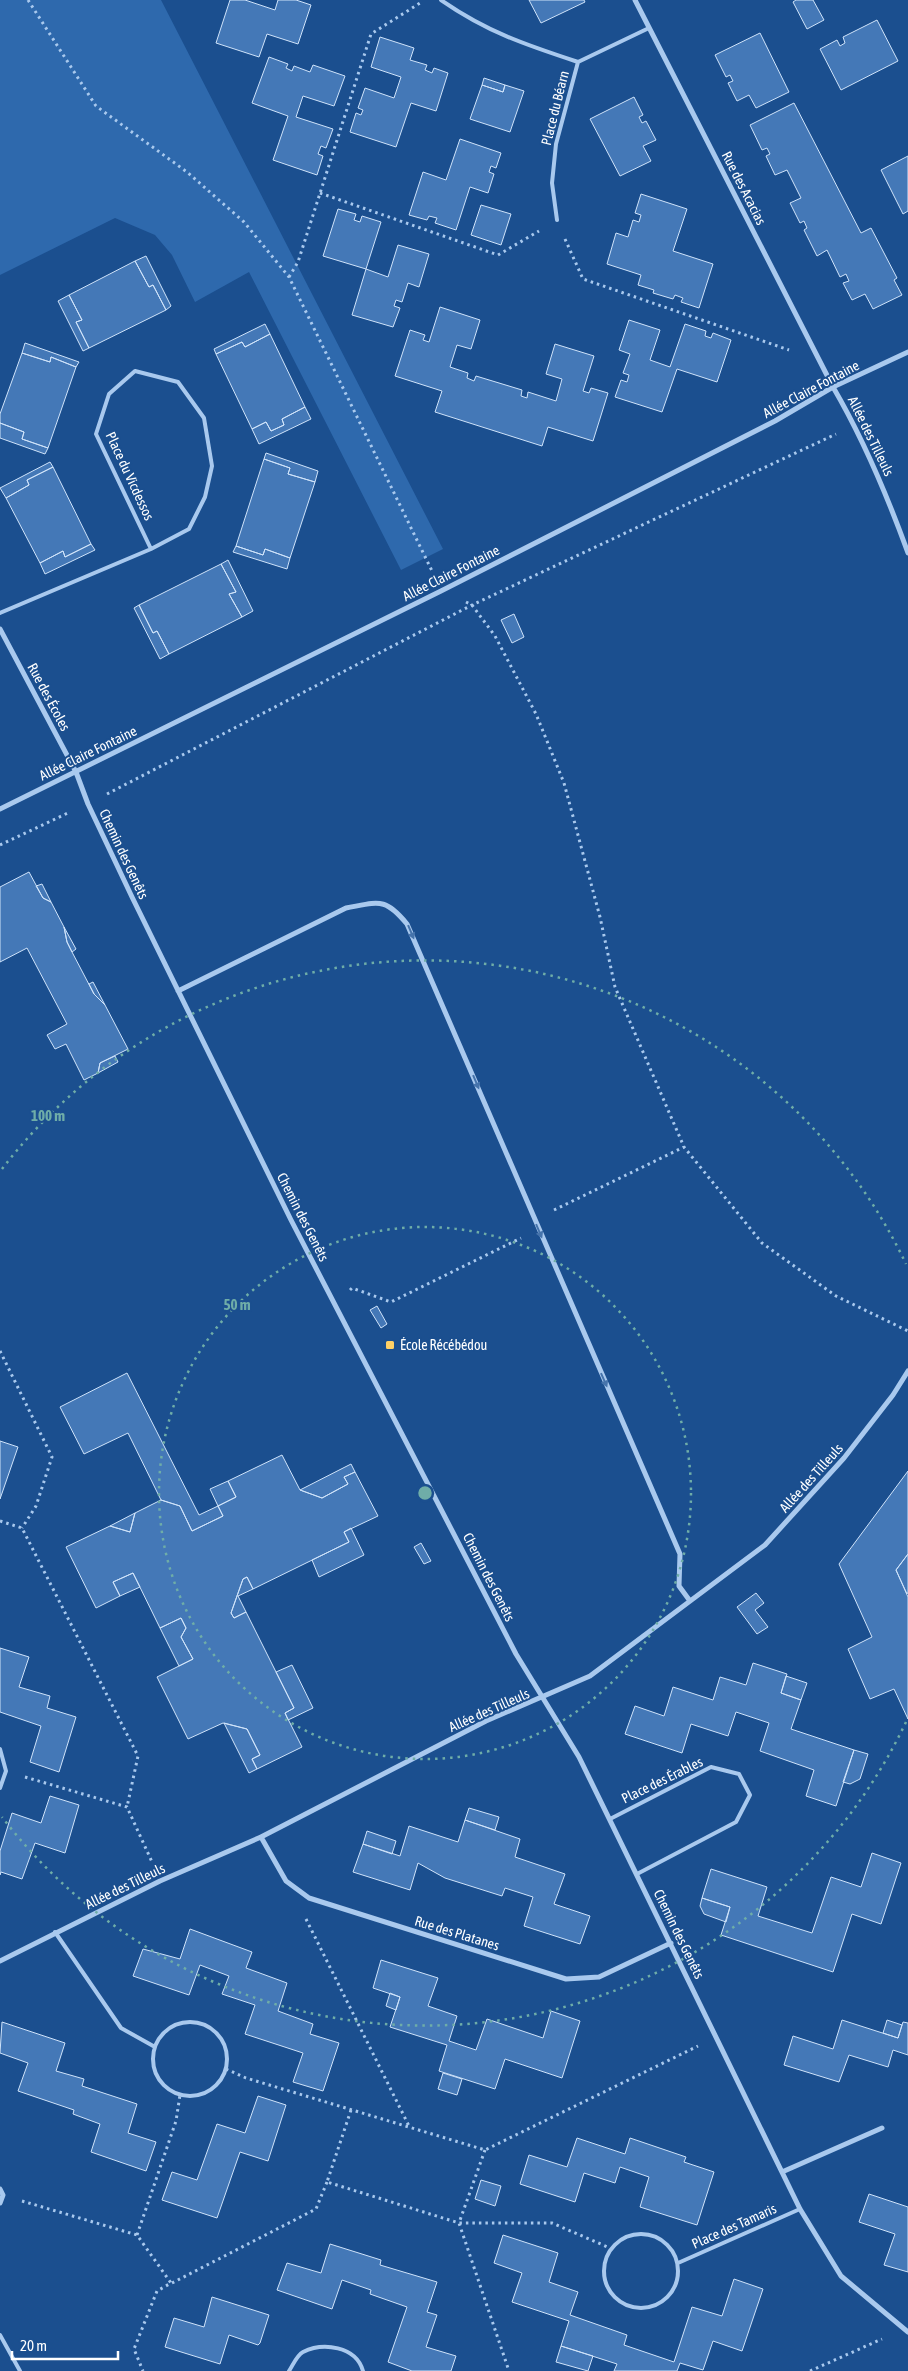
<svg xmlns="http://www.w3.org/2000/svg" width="908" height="2371" font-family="'Asap Condensed',sans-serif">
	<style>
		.green { fill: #2e69ad }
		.building { fill: #4478b7; stroke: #cfe3fa }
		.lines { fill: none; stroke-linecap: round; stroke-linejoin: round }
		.path { stroke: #a9c9ee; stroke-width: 3; stroke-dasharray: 2.5 4; stroke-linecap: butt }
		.lane { stroke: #a9c9ee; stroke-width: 4 }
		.street { stroke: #a9c9ee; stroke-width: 5 }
		.oneway { fill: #4674ac }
		.ring { fill: none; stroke: #6fada8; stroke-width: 2.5; stroke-dasharray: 2.5 5 }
		.poi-dot { fill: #ffd166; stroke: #1b4f8f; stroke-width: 2 }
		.labels { text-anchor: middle; stroke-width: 4; stroke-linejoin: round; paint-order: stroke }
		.street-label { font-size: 14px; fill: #fff; stroke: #1b4f8f }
		.poi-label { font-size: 14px; fill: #fff; stroke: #1b4f8f; text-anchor: start }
		.centre { fill: #6fada8; stroke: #1b4f8f; stroke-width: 2.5 }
		.ring-label { font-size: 15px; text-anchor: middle; font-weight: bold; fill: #6fada8; stroke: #1b4f8f; stroke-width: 4; stroke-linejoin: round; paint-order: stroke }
	</style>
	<rect width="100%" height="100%" fill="#1b4f8f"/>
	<path class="green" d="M0 0H161L443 549 401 570 249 272 195 302 172 255 155 235 115 218 0 275Z"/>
	<path class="building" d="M230 0H245L275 10 278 0H296L311 5 298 44 267 34 259 57 216 43Z
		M529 0H584L585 2 541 23Z
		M796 0H813L824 20 807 29 793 2Z
		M877 20 898 61 841 90 820 49 837 40 840 46 845 43 843 37Z
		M760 33 789 92 756 108 749 95 737 101 728 83 733 81 730 75 726 77 715 55Z
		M380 37 414 48 410 60 427 65 425 70 432 73 434 68 448 73 436 111 411 103 396 147 350 132 356 113 361 115 363 110 358 108 365 88 394 98 401 77 371 67Z
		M269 57 288 64 286 68 292 71 294 66 310 72 313 65 345 76 334 106 303 96 296 117 333 129 326 148 321 146 318 154 323 156 317 175 273 160 288 116 252 103Z
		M484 78 505 85 503 92 482 85Z
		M482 85 503 92 505 85 524 91 510 132 470 119Z
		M634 97 643 115 639 117 642 123 646 121 656 140 643 146 651 161 620 176 590 119Z
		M794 103 861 233 871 228 897 278 894 280 902 295 873 309 865 294 852 300 843 283 849 281 846 274 840 277 827 250 817 256 804 230 807 228 804 221 800 223 790 203 801 198 787 170 775 175 766 156 770 154 767 148 762 150 750 125Z
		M460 139 501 153 496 168 491 166 489 172 494 174 488 193 470 187 456 230 435 223 437 218 429 216 427 220 409 215 423 172 446 180Z
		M908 156V211L903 214 881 170Z
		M641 194 687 209 673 251 713 264 699 308 681 302 683 298 675 295 673 299 653 293 654 290 638 285 641 275 607 264 616 233 628 237 633 220 639 222 641 215 635 213Z
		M481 205 511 214 501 245 471 235Z
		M338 209 356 214 354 220 360 222 362 216 381 222 366 269 323 256Z
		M398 245 429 254 419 287 408 283 402 302 396 300 394 306 400 308 393 327 352 315 366 269 388 277Z
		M146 256 171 306 166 310 153 285 149 287 135 261Z
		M135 261 149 287 153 285 166 310 89 348 76 322 82 320 69 295Z
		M69 295 82 320 76 322 89 348 83 351 58 301Z
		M440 307 480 320 471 349 457 345 450 367 468 373 467 378 474 381 476 376 522 390 521 396 527 398 528 392 556 401 562 379 546 374 555 344 594 356 583 391 589 393 591 388 608 393 593 441 548 427 542 446 435 412 442 391 395 376 410 330 425 335 423 340 429 342Z
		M629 320 660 330 650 360 670 367 685 324 706 331 705 336 711 338 713 333 731 340 717 382 677 369 662 412 615 397 621 380 627 382 629 375 623 373 630 354 619 350Z
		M265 324 270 334 245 347 242 342 216 354 214 349Z
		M270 334 305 407 282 419 284 425 271 431 266 422 252 429 216 354 242 342 245 347Z
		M25 343 79 362 76 367 51 357 50 362 22 353Z
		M22 353 50 362 51 357 76 367 48 448 22 439 24 432 0 423V414Z
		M305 407 311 419 259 444 252 429 266 422 271 431 284 425 282 419Z
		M0 423 24 432 22 439 48 448 45 454 0 438Z
		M266 453 318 471 315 482 288 474 290 468 264 459Z
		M264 459 290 468 288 474 315 482 290 558 265 549 263 555 236 546Z
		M50 462 53 467 27 480 29 485 6 498 0 488Z
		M53 467 91 544 65 557 63 551 40 563 6 498 29 485 27 480Z
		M91 544 95 550 45 574 40 563 63 551 65 557Z
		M236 546 263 555 265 549 290 558 287 569 233 552Z
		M228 560 253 611 242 617 229 594 236 592 221 564Z
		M221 564 236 592 229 594 242 617 169 654 157 631 153 633 139 605Z
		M139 605 153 633 157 631 169 654 160 659 134 608Z
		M514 614 524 637 512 643 501 620Z
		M29 872 43 898 51 902 64 927 67 942 72 952 94 994 105 1005 128 1049 100 1063 98 1073 84 1080 66 1044 55 1049 47 1035 67 1024 27 948 0 962V887Z
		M42 884 51 902 43 898 36 886Z
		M64 927 76 949 72 952 67 942Z
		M93 982 105 1005 94 994 89 984Z
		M115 1056 118 1062 98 1073 100 1063Z
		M377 1306 387 1324 381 1328 370 1310Z
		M127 1373 199 1515 218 1506 223 1516 192 1531 180 1506 161 1500 128 1433 84 1454 60 1407Z
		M0 1441 18 1447 0 1499Z
		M282 1455 300 1490 322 1498 348 1484 344 1477 355 1472 378 1516 344 1532 349 1542 253 1589 247 1577 243 1579 231 1613 234 1618 246 1612 294 1708 285 1713 302 1747 257 1769 252 1759 260 1755 247 1729 223 1723 188 1739 157 1677 193 1659 181 1637 186 1628 181 1618 160 1628 133 1573 113 1582 120 1596 96 1608 66 1547 110 1526 130 1532 135 1513 161 1500 180 1506 192 1531 223 1516 218 1506 236 1497 228 1481Z
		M351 1464 355 1472 344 1477 348 1484 322 1498 300 1490Z
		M908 1471V1554L896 1570 908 1597V1719L894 1689 870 1699 848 1649 872 1637 839 1564Z
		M228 1481 236 1497 218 1506 210 1489Z
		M135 1513 130 1532 110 1526Z
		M351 1528 364 1555 319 1577 312 1560 349 1542 344 1532Z
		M421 1543 431 1561 424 1564 414 1547Z
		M908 1554V1592L907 1594 896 1570Z
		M133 1573 140 1587 120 1596 113 1582Z
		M247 1577 253 1589 238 1596 246 1612 234 1618 231 1613 243 1579Z
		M756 1593 764 1603 755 1610 768 1627 757 1634 737 1607Z
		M181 1618 186 1628 181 1637 193 1659 179 1666 160 1628Z
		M0 1648 29 1657 19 1687 50 1696 47 1708 76 1717 59 1772 30 1762 41 1726 0 1712Z
		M753 1663 787 1674 781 1693 801 1700 791 1729 854 1750 836 1806 806 1796 814 1770 760 1751 769 1723 736 1712 728 1736 691 1724 682 1753 625 1734 635 1706 664 1716 673 1687 713 1700 720 1677 746 1685Z
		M292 1665 313 1708 288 1720 285 1713 294 1708 276 1672Z
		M786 1676 807 1683 801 1700 781 1693Z
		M224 1723 247 1729 260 1755 252 1759 257 1769 249 1773Z
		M854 1750 868 1754 860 1779 850 1784 843 1782Z
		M50 1796 79 1805 65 1853 35 1843 22 1879 1 1872 0 1875V1851L12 1813 41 1823Z
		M469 1808 499 1817 495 1830 465 1820Z
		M465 1820 520 1839 515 1857 565 1874 554 1904 590 1916 580 1944 524 1926 533 1897 505 1888 502 1896 445 1878 418 1863 410 1890 353 1872 363 1844 400 1856 409 1826 458 1842Z
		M367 1831 396 1841 392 1854 363 1844Z
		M872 1853 901 1863 881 1924 852 1914 833 1972 721 1935 730 1907 702 1898 711 1869 767 1887 758 1916 812 1933 831 1877 861 1887Z
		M702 1898 730 1907 726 1922 704 1914 700 1906Z
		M190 1929 252 1952 246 1968 287 1983 278 2011 313 2024 310 2034 339 2043 323 2091 293 2082 303 2053 245 2034 255 2005 222 1994 229 1976 200 1965 189 1995 133 1976 143 1949 180 1959Z
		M381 1960 438 1978 428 2006 457 2016 449 2041 476 2050 487 2019 543 2038 551 2011 580 2021 562 2078 505 2059 495 2089 439 2071 447 2045 390 2027 400 1997 373 1988Z
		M390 1993 400 1997 396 2010 386 2006Z
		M842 2020 898 2038 903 2022 908 2023V2055L893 2050 888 2067 849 2055 839 2082 784 2065 793 2036 833 2049Z
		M887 2020 902 2025 898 2038 883 2033Z
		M2 2022 65 2043 56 2071 84 2079 82 2086 137 2104 128 2133 156 2142 146 2171 91 2152 100 2124 73 2114 74 2110 18 2091 28 2063 0 2053Z
		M443 2073 462 2079 457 2095 438 2089Z
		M258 2096 286 2105 268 2161 240 2152 217 2218 162 2200 172 2172 197 2180 217 2124 245 2133Z
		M577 2138 625 2154 630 2138 686 2157 684 2162 714 2172 697 2225 640 2207 649 2177 620 2167 615 2183 584 2173 575 2202 520 2184 529 2155 567 2167Z
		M481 2180 501 2186 495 2206 475 2199Z
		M869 2194 908 2207V2272L884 2265 895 2234 859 2222Z
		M503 2235 558 2253 549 2282 578 2292 570 2315 627 2335 624 2345 674 2362 692 2307 722 2316 734 2279 763 2289 742 2351 713 2341 703 2370 680 2363 677 2371H614L617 2364 561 2346 569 2321 512 2302 522 2273 494 2263Z
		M330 2244 381 2260 380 2265 437 2282 427 2312 437 2315 426 2347 456 2356 451 2371H412L388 2362 407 2307 370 2294 371 2290 342 2280 332 2309 277 2290 287 2263 321 2273Z
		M212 2297 269 2315 260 2343 258 2345 229 2335 220 2364 165 2347 174 2318 204 2327Z
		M561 2346 593 2356 588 2371 556 2362Z"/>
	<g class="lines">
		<path class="path" d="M28 0 96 106 187 172 244 222 289 277 432 571
			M320 193 498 255 539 231
			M565 239 583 279 789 350
			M289 277 298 262 371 34 420 3
			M466 602 472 605 495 636 536 714 564 783 600 917 615 987 684 1147 762 1243 836 1296 908 1331
			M107 794 472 605 836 434
			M0 845 70 812
			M554 1210 684 1147
			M350 1290 352 1288 391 1302 521 1238
			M0 1351 52 1457 36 1506 22 1528
			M0 1521 22 1528 138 1756 127 1807
			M25 1777 127 1807 152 1862
			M306 1919 409 2126
			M226 2069 246 2078 485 2150 698 2046
			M351 2110 327 2182 459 2223H552L610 2248
			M485 2150 459 2223 509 2371
			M22 2201 137 2235 171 2283 157 2291 134 2349 143 2371
			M137 2235 176 2121 180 2095
			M172 2283 316 2209 327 2182
			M810 2371 882 2339"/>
		<path class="lane" d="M441 0C487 32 526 45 578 62L649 28
			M557 220 552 183 556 144 578 62
			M0 613 151 549 189 529 205 497 212 466 204 418 178 382 135 371 109 394 96 434 151 549
			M0 1749 6 1771 0 1788
			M610 1819 711 1767 739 1774 750 1795 736 1822 637 1874
			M55 1932 121 2028 155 2047
			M153 2059a37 37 0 1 1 74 0a37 37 0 1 1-74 0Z
			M604 2271a37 37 0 1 1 74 0a37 37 0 1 1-74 0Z
			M678 2263 800 2209
			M0 2335 20 2371
			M289 2371C293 2365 297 2355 303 2352 323 2342 356 2346 363 2371"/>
		<path class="street" d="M635 0 833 387C864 440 887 495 908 553
			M0 629 76 772 88 804 132 897 291 1220 516 1654 579 1757 800 2209 841 2276 908 2332
			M0 809 441 591 775 421 833 387 908 352
			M178 991 346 908C379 902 385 897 407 924L680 1554 679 1586 690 1601
			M261 1837 286 1881 309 1898 566 1979 599 1977 671 1943
			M0 1961 160 1881 261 1837 486 1721 590 1676 765 1545 844 1458 893 1395 908 1371
			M782 2172 882 2128
			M0 2189 3 2195 0 2203"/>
	</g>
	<defs><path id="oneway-solid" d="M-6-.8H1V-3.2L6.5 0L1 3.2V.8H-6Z" transform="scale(1.25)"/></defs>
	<g class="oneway">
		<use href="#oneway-solid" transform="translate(411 932) rotate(67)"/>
		<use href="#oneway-solid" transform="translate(476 1082) rotate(67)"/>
		<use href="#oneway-solid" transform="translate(539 1231) rotate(67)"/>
		<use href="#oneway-solid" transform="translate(604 1380) rotate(66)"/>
	</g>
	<g class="ring">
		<circle cx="425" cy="1493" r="266"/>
		<path d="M906 1722A533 533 0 0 1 2 1817M2 1169A533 533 0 0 1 906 1264"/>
	</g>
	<rect class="poi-dot" x="385" y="1340" width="10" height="10" rx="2.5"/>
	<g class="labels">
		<g class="street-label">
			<text transform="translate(555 108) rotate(-76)" y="5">Place du Béarn</text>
			<text transform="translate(744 188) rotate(63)" y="5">Rue des Acacias</text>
			<text transform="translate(811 389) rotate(-28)" y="5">Allée Claire Fontaine</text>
			<text transform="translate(871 436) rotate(64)" y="5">Allée des Tilleuls</text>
			<text transform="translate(130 476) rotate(65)" y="5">Place du Vicdessos</text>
			<text transform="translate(451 573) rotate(-27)" y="5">Allée Claire Fontaine</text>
			<text transform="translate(49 697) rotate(62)" y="5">Rue des Écoles</text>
			<text transform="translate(88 753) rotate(-26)" y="5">Allée Claire Fontaine</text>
			<text transform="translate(124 854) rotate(65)" y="5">Chemin des Genêts</text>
			<text transform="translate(303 1217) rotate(63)" y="5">Chemin des Genêts</text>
			<text transform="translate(811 1478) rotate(-48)" y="5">Allée des Tilleuls</text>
			<text transform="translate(489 1577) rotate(63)" y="5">Chemin des Genêts</text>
			<text transform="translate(489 1710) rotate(-24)" y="5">Allée des Tilleuls</text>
			<text transform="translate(662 1780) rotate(-26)" y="5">Place des Érables</text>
			<text transform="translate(125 1886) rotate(-26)" y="5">Allée des Tilleuls</text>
			<text transform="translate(457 1933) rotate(17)" y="5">Rue des Platanes</text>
			<text transform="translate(679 1934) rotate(64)" y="5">Chemin des Genêts</text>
			<text transform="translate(734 2226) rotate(-24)" y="5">Place des Tamaris</text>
		</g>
		<g class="poi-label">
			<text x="400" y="1350">École Récébédou</text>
		</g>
	</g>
	<circle cx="425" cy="1493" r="8" class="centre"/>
	<g class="ring-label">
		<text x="48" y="1121">100 m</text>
		<text x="237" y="1310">50 m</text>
	</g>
	<path d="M12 2351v8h106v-8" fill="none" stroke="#ffffff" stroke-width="2.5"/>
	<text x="20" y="2351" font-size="15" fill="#ffffff" stroke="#1b4f8f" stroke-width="4" paint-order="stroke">20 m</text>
</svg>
